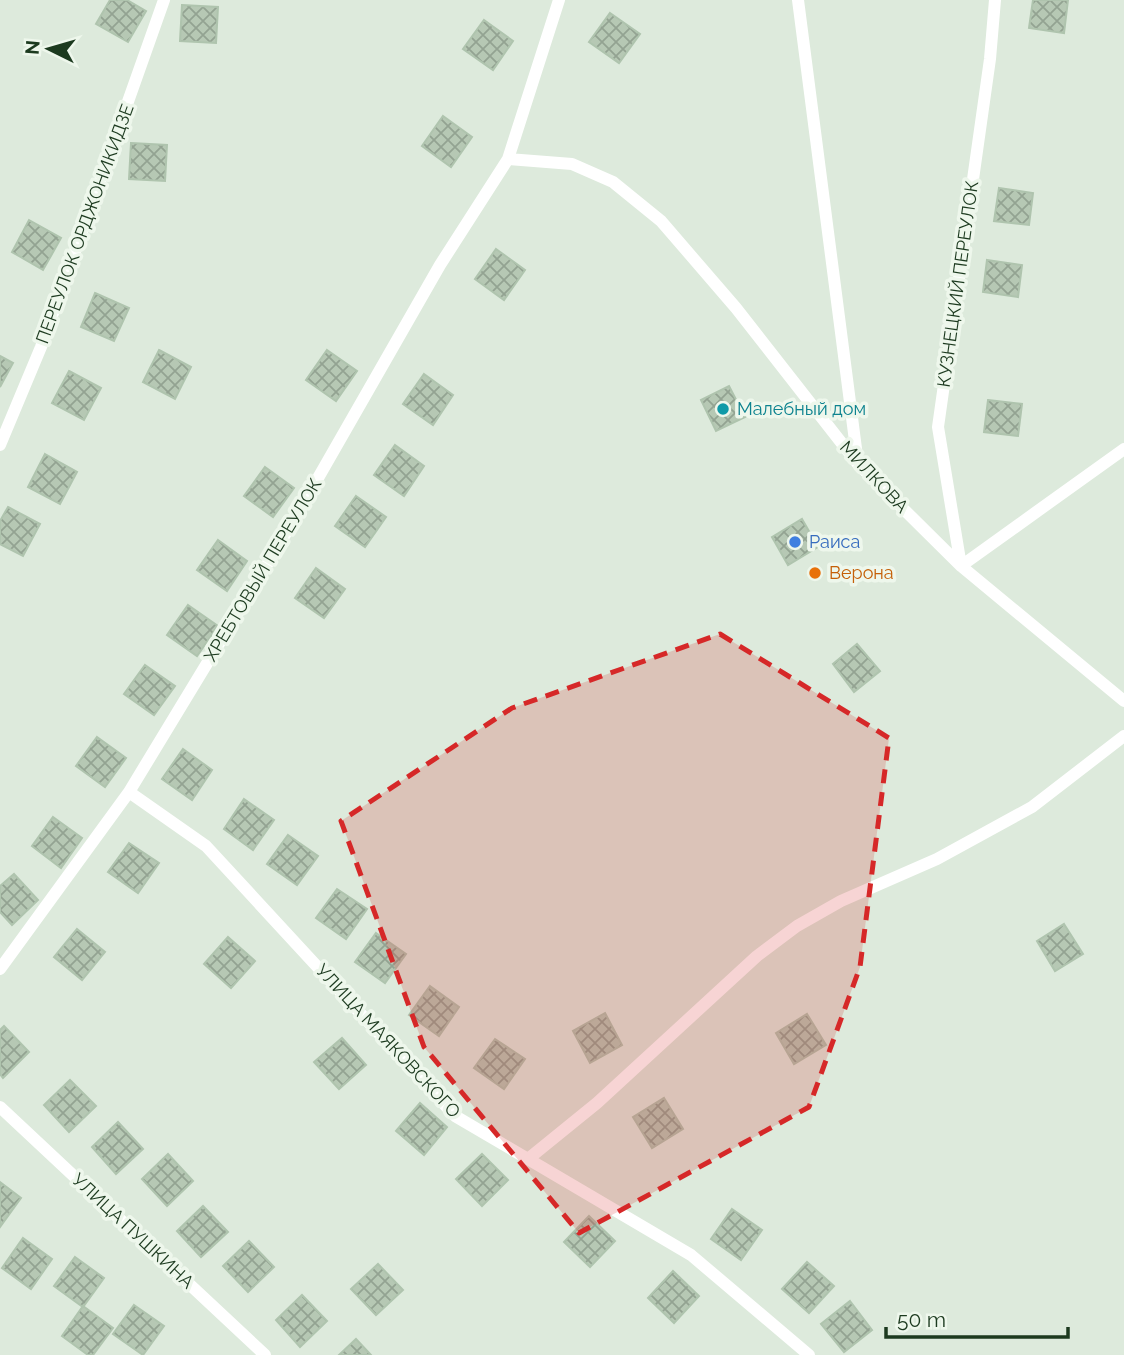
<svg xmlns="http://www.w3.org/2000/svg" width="1124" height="1355" font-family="Raleway,sans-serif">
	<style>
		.building { fill: url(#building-cross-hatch); stroke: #afc4ae; stroke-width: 2 }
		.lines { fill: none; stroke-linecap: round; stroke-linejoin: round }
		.lane { stroke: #fff; stroke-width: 12 }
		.marked { fill: #d62828; fill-opacity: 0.2; stroke: #d62828; stroke-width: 5; stroke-dasharray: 14 9; stroke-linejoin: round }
		.culture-dot { fill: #0f9aa8; stroke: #eef7ec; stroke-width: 2.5 }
		.shop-dot { fill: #3f7fe0; stroke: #eef7ec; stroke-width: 2.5 }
		.food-dot { fill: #e8710a; stroke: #eef7ec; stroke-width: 2.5 }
		.labels { text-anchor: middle; stroke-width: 7; stroke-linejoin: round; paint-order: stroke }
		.street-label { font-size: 18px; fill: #1c3a1f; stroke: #eef7ec }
		.culture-label { font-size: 18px; fill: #0d838f; stroke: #eef7ec; text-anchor: start }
		.shop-label { font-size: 18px; fill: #366cbe; stroke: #eef7ec; text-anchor: start }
		.food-label { font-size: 18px; fill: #c56008; stroke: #eef7ec; text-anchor: start }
	</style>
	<defs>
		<pattern id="building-cross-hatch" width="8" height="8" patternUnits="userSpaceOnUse" patternTransform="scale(1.75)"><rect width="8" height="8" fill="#b6c8b4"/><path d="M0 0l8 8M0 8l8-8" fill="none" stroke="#93a392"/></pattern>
	</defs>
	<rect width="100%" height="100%" fill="#ddeadc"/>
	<path class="building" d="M110 0H127L146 11 128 42 96 24Z
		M1033 0H1068L1064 33 1029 28Z
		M182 5 218 7 216 43 180 41Z
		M610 13 640 34 619 63 589 42Z
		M484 20 513 41 493 70 463 49Z
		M443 116 472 137 451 167 422 146Z
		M131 143 167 145 165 181 129 179Z
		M999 188 1033 193 1029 225 994 221Z
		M29 220 61 238 43 270 12 252Z
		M496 249 525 270 504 300 475 279Z
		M987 260 1022 265 1018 297 983 292Z
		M95 293 129 308 114 341 81 327Z
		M159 350 191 367 175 399 143 382Z
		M327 350 357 371 336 401 306 380Z
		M0 356 13 363 0 387Z
		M69 371 101 388 84 420 52 403Z
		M424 374 453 395 433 425 403 404Z
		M729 386 745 417 716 431 701 400Z
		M988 400 1022 404 1018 436 984 432Z
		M395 445 424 466 404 496 374 475Z
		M45 454 77 472 60 504 28 487Z
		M265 467 294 488 273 517 244 496Z
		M356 496 386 517 365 547 335 526Z
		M8 507 40 524 23 556 0 544V521Z
		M802 519 818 547 788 565 772 537Z
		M218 540 247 561 227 591 197 570Z
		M316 568 345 589 324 618 295 598Z
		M188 605 218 626 197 656 167 635Z
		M857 644 880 671 854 692 833 664Z
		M145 665 175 686 154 715 124 694Z
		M97 737 126 758 105 787 76 766Z
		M183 749 212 770 192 800 162 779Z
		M244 799 274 820 253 850 224 829Z
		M53 817 82 838 61 868 32 846Z
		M288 835 318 856 297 885 267 864Z
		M129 843 159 863 138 893 108 872Z
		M14 874 38 900 12 925 0 912V886Z
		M337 889 367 909 346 939 316 918Z
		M1064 924 1083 954 1055 971 1037 941Z
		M77 929 105 952 82 980 54 957Z
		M376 933 406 954 385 983 355 962Z
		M228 937 255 961 231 988 204 964Z
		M430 986 459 1007 439 1036 409 1015Z
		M605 1013 622 1045 590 1063 573 1031Z
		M807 1014 826 1045 794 1064 776 1033Z
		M4 1026 29 1052 3 1078 0 1074V1030Z
		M342 1038 366 1065 339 1089 314 1062Z
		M495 1039 525 1059 504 1089 474 1068Z
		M70 1080 96 1106 69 1132 44 1105Z
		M664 1098 683 1129 652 1148 633 1117Z
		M420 1103 447 1127 424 1155 396 1131Z
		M118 1122 143 1149 116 1174 92 1147Z
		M168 1154 193 1181 167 1206 142 1179Z
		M482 1154 508 1180 482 1206 456 1179Z
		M0 1182 21 1198 0 1227Z
		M203 1206 228 1232 201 1257 177 1231Z
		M732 1209 762 1230 741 1260 711 1239Z
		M589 1216 615 1241 590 1267 564 1242Z
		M23 1238 52 1259 31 1289 2 1268Z
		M249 1241 274 1267 248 1292 223 1266Z
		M75 1257 104 1278 83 1307 54 1286Z
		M807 1262 834 1286 809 1313 782 1289Z
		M378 1264 403 1290 376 1315 351 1289Z
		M673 1271 699 1296 674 1323 648 1298Z
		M302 1295 327 1321 300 1347 276 1320Z
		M850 1301 872 1330 844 1352 821 1324Z
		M134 1305 164 1326 143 1355 113 1334Z
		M83 1306 113 1328 93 1355H88L62 1336Z
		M356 1339 371 1355H339Z"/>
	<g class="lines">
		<path class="lane" d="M798 0 858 464
			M995 0 990 59 938 427 961 566 1124 449
			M508 159 572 164 613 182 661 221 736 308 858 464 961 566 1124 701
			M0 445 41 347 164 0
			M129 792 206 846 455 1116 691 1255 809 1355
			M0 969 129 792 294 520 440 265 508 159 559 0
			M0 1107 265 1355
			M528 1159 597 1103 757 956 797 926 841 901 937 859 1032 807 1124 736"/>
	</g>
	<path class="marked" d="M720 634 889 738 860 967 809 1107 579 1233 424 1047 341 821 512 708Z"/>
	<circle class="culture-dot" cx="723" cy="409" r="7"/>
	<circle class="shop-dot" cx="795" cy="542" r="7"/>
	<circle class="food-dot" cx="815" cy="573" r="7"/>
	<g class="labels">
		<g class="street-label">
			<text transform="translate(85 224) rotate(-70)" y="6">ПЕРЕУЛОК ОРДЖОНИКИДЗЕ</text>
			<text transform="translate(958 284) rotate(-82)" y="6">КУЗНЕЦКИЙ ПЕРЕУЛОК</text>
			<text transform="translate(874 477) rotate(47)" y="6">МИЛКОВА</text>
			<text transform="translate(263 570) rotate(-59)" y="6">ХРЕБТОВЫЙ ПЕРЕУЛОК</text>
			<text transform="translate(388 1041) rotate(47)" y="6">УЛИЦА МАЯКОВСКОГО</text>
			<text transform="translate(133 1231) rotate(43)" y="6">УЛИЦА ПУШКИНА</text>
		</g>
		<g class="culture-label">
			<text x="737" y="415">Малебный дом</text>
		</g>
		<g class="shop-label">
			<text x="809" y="548">Раиса</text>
		</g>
		<g class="food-label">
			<text x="829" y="579">Верона</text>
		</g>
	</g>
	<g transform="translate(49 49) rotate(275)" stroke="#eef7ec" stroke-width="5" paint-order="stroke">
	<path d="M0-5L12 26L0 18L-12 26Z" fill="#1c3a1f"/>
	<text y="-10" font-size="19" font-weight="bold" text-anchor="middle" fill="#1c3a1f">N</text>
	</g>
	<path d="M886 1327v10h182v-10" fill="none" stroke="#1c3a1f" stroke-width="3.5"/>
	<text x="897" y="1327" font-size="21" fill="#1c3a1f" stroke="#eef7ec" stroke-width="5" paint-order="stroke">50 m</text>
</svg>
